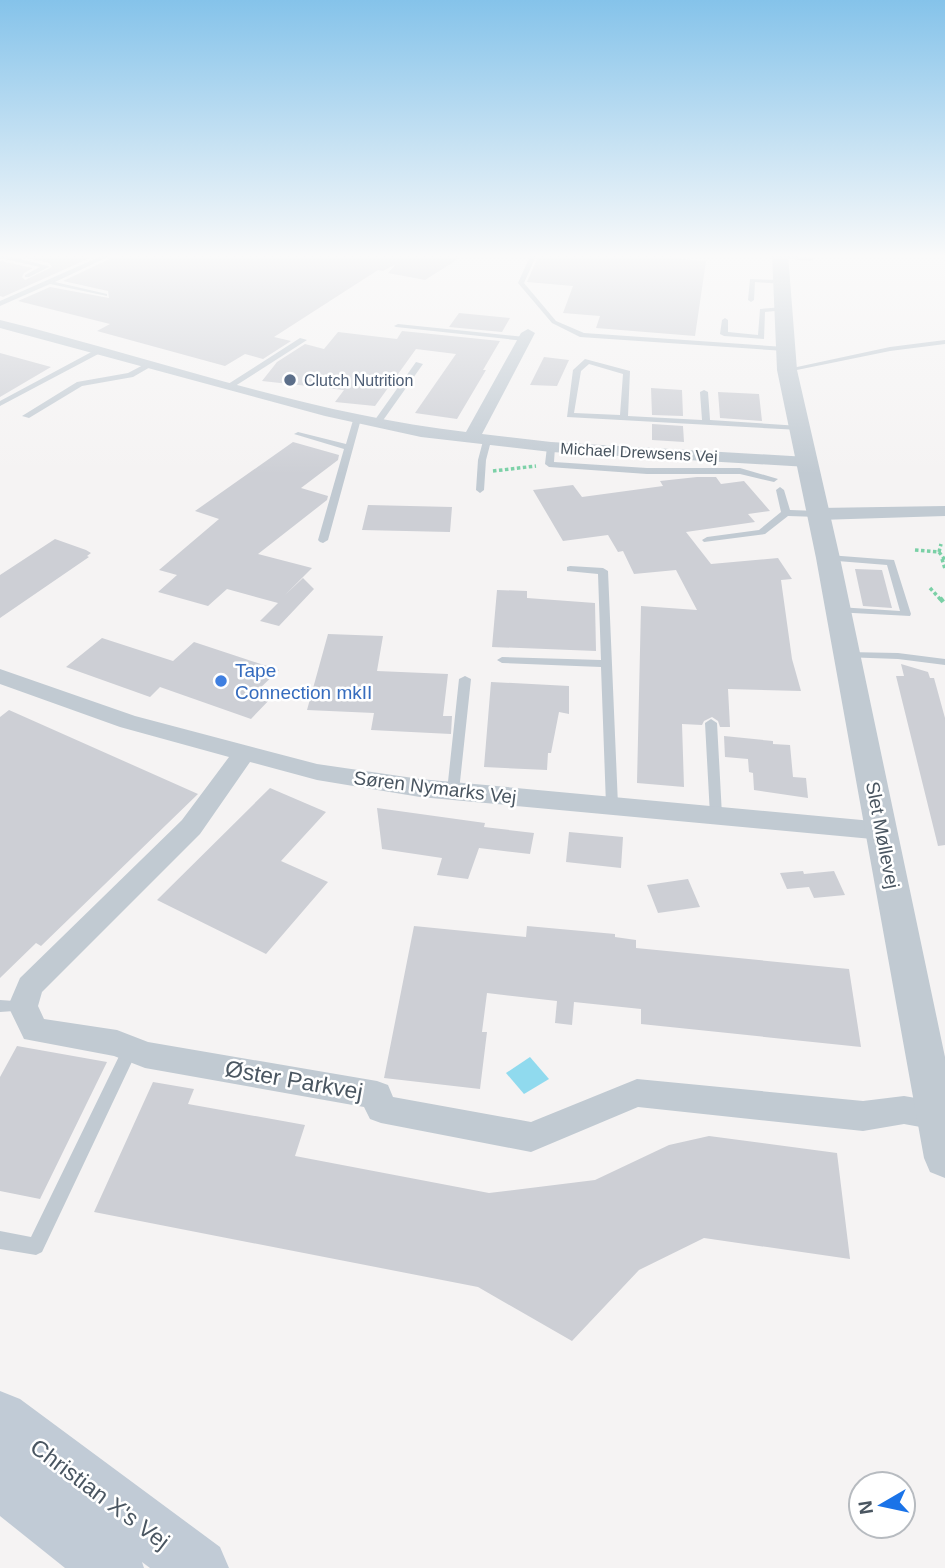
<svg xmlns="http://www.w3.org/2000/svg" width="945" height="1568" font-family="Arial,sans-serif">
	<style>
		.water { fill: #90daee }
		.building { fill: #cdcfd5 }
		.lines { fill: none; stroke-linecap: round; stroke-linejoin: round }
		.path-far1 { stroke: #7ad0a6; stroke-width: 3.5; stroke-dasharray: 3.5 2.5; stroke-linecap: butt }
		.path { stroke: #7ad0a6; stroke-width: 4.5; stroke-dasharray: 5 3.5; stroke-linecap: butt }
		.service { fill: #c1cad2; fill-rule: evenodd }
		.minor { fill: #c1cad2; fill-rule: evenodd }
		.tertiary { fill: #c1cad2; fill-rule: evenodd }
		.secondary { fill: #c1cbd6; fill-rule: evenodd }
		.service-dot { fill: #5c6f8a; stroke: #fff; stroke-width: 2.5 }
		.shop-dot { fill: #3f7fe0; stroke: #fff; stroke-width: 2.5 }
		.labels { text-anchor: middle; stroke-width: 5; stroke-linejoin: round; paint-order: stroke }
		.far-service-label { font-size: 16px; fill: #4e5e75; stroke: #fff; text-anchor: start }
		.far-street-label { font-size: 16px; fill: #4a5661; stroke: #fff }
		.shop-label { font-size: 19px; fill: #366cbe; stroke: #fff; text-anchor: start }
		.street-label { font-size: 19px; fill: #4a5661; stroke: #fff }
		.near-street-label { font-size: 23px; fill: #4a5661; stroke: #fff }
	</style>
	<rect width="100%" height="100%" fill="#f5f3f3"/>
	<path class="water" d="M530 1057 549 1079 524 1094 506 1073Z"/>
	<path class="building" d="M11 254H76L92 257 3 297 0 296V261L33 268 24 273 22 277 25 280 52 267 49 263Z
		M120 254H466L425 280 388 273 396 264 383 271 378 270 274 337 291 341 263 359 245 354 225 366 97 331 110 324 18 301 50 287 109 298 108 291 63 281Z
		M539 254H675L674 258 706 261 695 336 596 328 600 316 563 313 573 286 527 282Z
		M459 313 510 318 502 332 449 327Z
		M402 331 500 341 483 370H486L457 419 415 413 456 354 416 349 375 406 335 402 344 390 262 381 277 362 305 344 324 349 338 332 397 339Z
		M0 353 51 367 0 397Z
		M544 357 569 360 557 386 530 385Z
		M651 388 682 390 683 416 652 415Z
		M718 392 759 394 762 421 720 418Z
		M652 424 683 426 684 442 652 440Z
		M293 442 339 455 338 460 301 488 328 496 327 500 258 554 312 568 285 595 303 578 314 589 279 626 260 621 278 603 227 589 208 606 158 592 177 575 159 570 219 519 195 511Z
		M697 477H716L721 484 744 481 770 511 748 514 755 522 686 532 711 564 778 558 792 579 781 580 792 659 801 691 728 689 730 727H720L718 721 712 717 704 721 702 725 682 724 684 787 637 783 641 606 697 610 676 570 634 574 623 551 618 552 608 535 563 541 533 490 573 485 582 497 663 486 660 481Z
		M368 505 452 507 450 532 362 530Z
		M55 539 86 550 91 553 87 556 89 557 0 618V575Z
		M855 569 882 570 892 608 863 606Z
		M497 590 527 591V598L595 603 596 651 492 647Z
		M328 634 383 636 377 671 448 674 443 716H452L451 734 371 730 374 713 307 710Z
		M102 638 173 661 194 642 279 670 258 690 274 695 251 719 160 687 150 697 66 667Z
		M901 664 928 672 930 678H934L945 718V845L938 846 896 676H904Z
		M491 682 569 686V714L559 712 551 753H548L547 770 484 767Z
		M9 710 198 794 41 946 36 943 0 978V717Z
		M724 736 773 741V744L790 745 793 777 806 778 808 798 754 790 753 773 749 772 748 759 725 757Z
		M270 788 326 812 281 861 328 882 266 954 157 900Z
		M377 808 485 823 484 827 534 833 530 854 479 848 468 879 437 875 442 858 382 849Z
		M569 832 623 837 621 868 566 862Z
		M803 871 804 874 834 871 845 895 814 898 809 887 787 889 780 873Z
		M688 879 700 907 658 913 647 885Z
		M414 926 526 937 527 926 615 934V937L636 940V948L849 969 861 1047 641 1024V1009L574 1002 572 1025 555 1023 557 1001 487 993 482 1032H487L480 1089 384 1078Z
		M17 1046 107 1062 40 1199 0 1191V1077Z
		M153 1082 194 1089 188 1104 305 1125 295 1156 489 1193 595 1180 669 1145 709 1136 837 1153 850 1259 704 1238 639 1270 572 1341 478 1287 94 1212Z"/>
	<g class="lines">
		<path class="path-far1" d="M493 471 536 466
			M915 550 939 552 941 544
			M939 552 945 560
			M942 559 945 569
			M930 588 941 600"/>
		<path class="path" d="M940 598 945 604"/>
		<path class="service" d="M0 254 48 266 49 267 29 277H25V275L40 267 0 258Z
			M106 254H114L55 282 107 294V296L50 284 0 306V301Z
			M531 254H537L524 283 556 321 584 333 785 347 789 349 785 351 580 337 552 323 518 283Z
			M781 255 811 257 814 259 811 261 779 258Z
			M750 279 782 280 785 282 782 284 755 282 754 300 751 302 748 300Z
			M783 307 786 309 785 310 765 312 764 339 724 336 720 334 722 320 725 318 728 320V332L758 335 760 309Z
			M398 324 525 337 529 339 525 341 396 327 394 326Z
			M300 338 307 340 232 388 225 386Z
			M945 340V344L890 351 787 372 783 370 890 347Z
			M97 349 104 351 0 406V401Z
			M585 359 630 371 628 416 702 420 700 392 704 390 708 392 710 420 800 426 804 428 800 430 567 417 573 370ZM589 364 623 374 620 415 574 413 581 371Z
			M149 362 153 364 152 366 133 377 82 386 29 418 22 416 77 382 128 373Z
			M416 362 423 364 379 426H373L372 424Z
			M354 417 361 419 328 540 323 543 320 542 318 540 344 449 294 434 298 432 346 444Z
			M487 438 491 441 486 460 484 490 480 493 476 490 478 460 483 441Z
			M551 444 555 447 554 462 647 468H740L778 479 774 482 740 474H647L549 467 545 464 547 447Z
			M780 487 784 490 790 510 819 511 824 514 819 517 788 516 765 534 704 542 702 540 707 537 759 530 781 512 776 490Z
			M828 555 894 560 911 614 910 616 834 612V608L838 607 900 611 887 565 825 560V556Z
			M570 566 603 568 608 571 618 805 612 809 606 805 601 667 502 663 497 660 502 657 601 660 598 574 567 571V567Z
			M847 652 898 653 945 659V665L898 659 843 657 842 655Z
			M465 676 471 679 459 791 453 795 447 791 459 679Z
			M711 719 717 723 722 815 716 820 710 815 705 723Z
			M0 1000 28 1002 30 1006 28 1010 0 1012Z
			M130 1042 135 1044 138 1049 42 1252 36 1255 0 1249V1231L31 1237 125 1044Z"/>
		<path class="minor" d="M0 320C154 358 308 414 466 432L521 333 528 329 535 333 482 434 551 442 808 457 817 462 808 467 551 452 421 437 325 416 0 328Z
			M945 506V516L819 520 810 514 819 508Z
			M0 669 135 716 317 764 420 779 883 822 892 824 896 831 892 838 883 840 420 797 317 780 250 762 200 834 42 992 38 1006 44 1019 117 1030 148 1042 377 1081 388 1085 393 1097 531 1122 637 1079 863 1101 904 1096 945 1103V1127L937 1130 904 1124 863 1131 638 1107 531 1152 381 1123 370 1119 364 1107 145 1068 114 1056 24 1039 8 1006 20 978 182 820 229 757 120 727 0 684Z"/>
		<path class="tertiary" d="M772 254H788L797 370 840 558 945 1057V1178L930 1172 924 1158 816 558 777 370Z"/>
		<path class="secondary" d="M0 1391 20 1399 220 1547 229 1568H150L142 1562 144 1568H65L0 1516Z"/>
	</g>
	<linearGradient id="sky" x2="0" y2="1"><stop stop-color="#85c3ea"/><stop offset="0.54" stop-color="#fafafa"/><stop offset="1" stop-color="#fafafa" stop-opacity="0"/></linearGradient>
	<rect width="945" height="474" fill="url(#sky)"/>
	<circle class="service-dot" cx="290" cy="380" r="7"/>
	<circle class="shop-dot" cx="221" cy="681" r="7"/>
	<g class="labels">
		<g class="far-service-label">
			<text x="304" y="386">Clutch Nutrition</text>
		</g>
		<g class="far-street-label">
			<text transform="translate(639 452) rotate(3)" y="6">Michael Drewsens Vej</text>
		</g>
		<g class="shop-label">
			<text x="235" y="677">Tape<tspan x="235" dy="22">Connection mkII</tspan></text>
		</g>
		<g class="street-label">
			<text transform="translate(435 787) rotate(7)" y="7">Søren Nymarks Vej</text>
			<text transform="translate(883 835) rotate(79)" y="7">Slet Møllevej</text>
		</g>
		<g class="near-street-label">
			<text transform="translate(294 1080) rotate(10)" y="8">Øster Parkvej</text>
			<text transform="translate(100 1494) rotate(37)" y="8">Christian X's Vej</text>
		</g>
	</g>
	<g transform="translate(882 1505) rotate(261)"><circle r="33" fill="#ffffff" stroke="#b7bbc0" stroke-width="2"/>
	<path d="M0-5L12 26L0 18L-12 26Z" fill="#1a73e8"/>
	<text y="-10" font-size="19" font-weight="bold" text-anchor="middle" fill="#4a5661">N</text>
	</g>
</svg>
